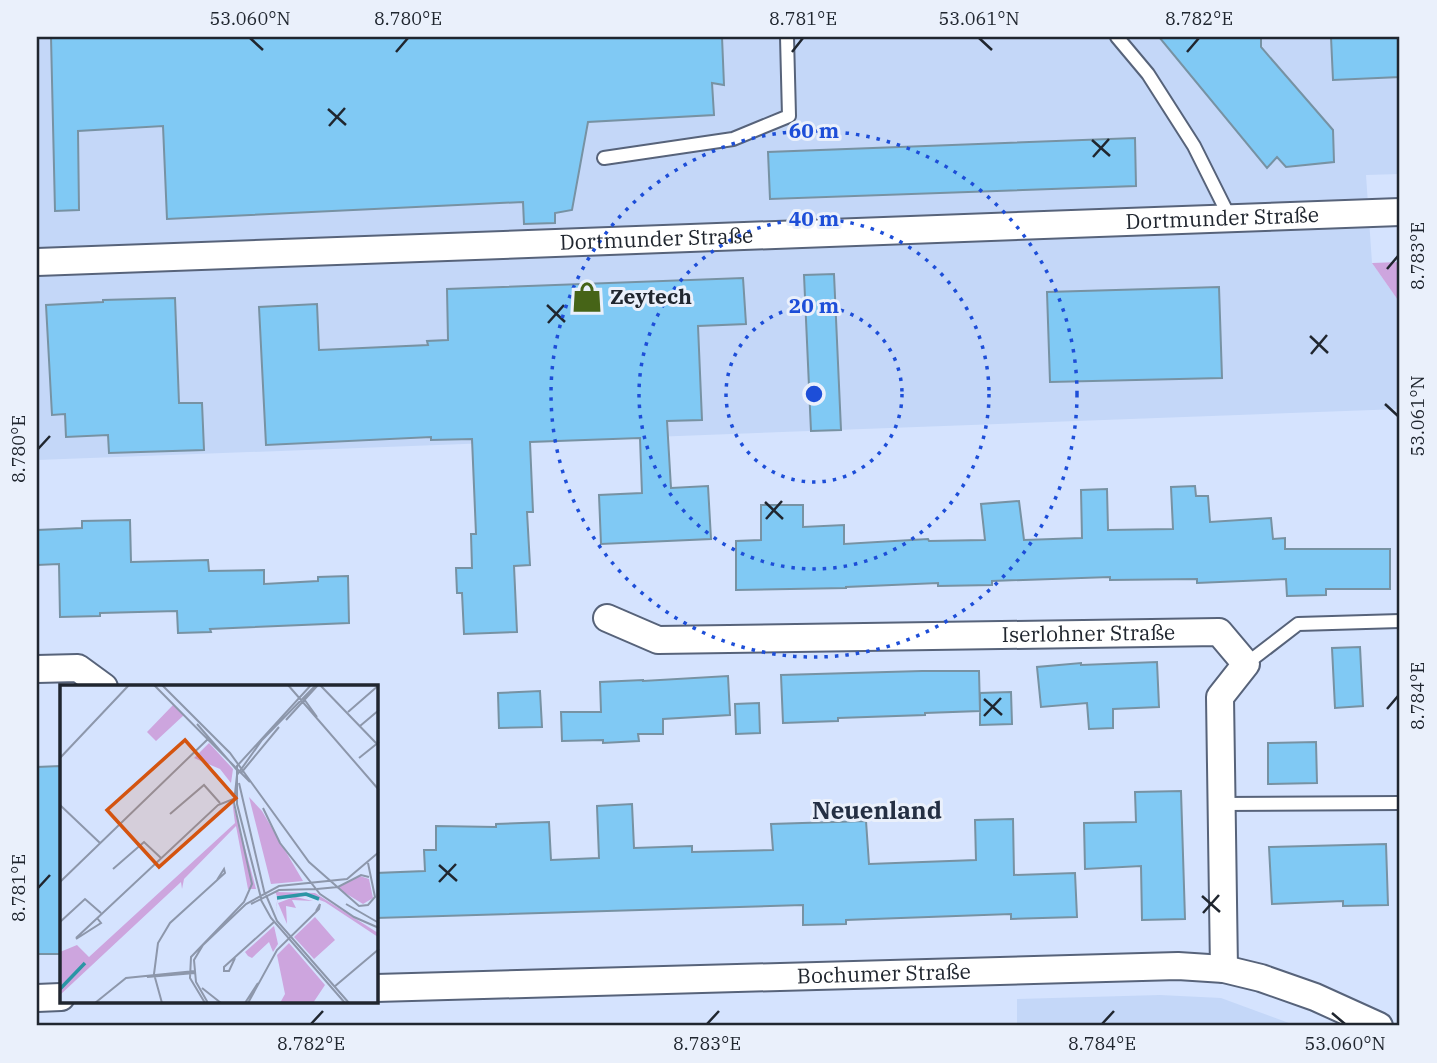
<svg xmlns="http://www.w3.org/2000/svg" width="1437" height="1063" font-family="'IBM Plex Serif',serif">
	<style>
		.built { fill: #c4d7f8 }
		.green { fill: #cda5de }
		.building { fill: #80c9f4; stroke: #7792a3; stroke-width: 2 }
		.lines { fill: none; stroke-linecap: round; stroke-linejoin: round }
		.service-casing { stroke: #57637a; stroke-width: 16 }
		.minor-casing { stroke: #57637a; stroke-width: 30 }
		.service { stroke: #fff; stroke-width: 12 }
		.minor { stroke: #fff; stroke-width: 26 }
		.ticks { fill: none; stroke: #20262f; stroke-width: 2.5 }
		.ring { fill: none; stroke: #1d4ed8; stroke-width: 3.5; stroke-dasharray: 3.5 7 }
		.labels { text-anchor: middle; stroke-width: 6; stroke-linejoin: round; paint-order: stroke }
		.street-label { font-size: 21px; fill: #20262f; stroke: #eaf0fb }
		.poi-label { font-size: 21px; font-weight: bold; fill: #20262f; stroke: #eaf0fb; text-anchor: start }
		.quarter-label { font-size: 24px; font-weight: bold; fill: #242f43; stroke: #eaf0fb }
		.inset-river { fill: none; stroke: #2b96a5; stroke-width: 3.5 }
		.inset-road { fill: none; stroke: #8d97ab; stroke-width: 2 }
		.view { fill: #d45410; fill-opacity: 0.15; stroke: #d45410; stroke-width: 3.5 }
		.inset-edge { fill: none; stroke: #20262f; stroke-width: 3.5 }
		.centre { fill: #1d4ed8; stroke: #eaf0fb; stroke-width: 3.5 }
		.ring-label { font-size: 21px; text-anchor: middle; font-weight: bold; fill: #1d4ed8; stroke: #eaf0fb; stroke-width: 6; stroke-linejoin: round; paint-order: stroke }
		.neatline { fill: none; stroke: #20262f; stroke-width: 2.5 }
		.ticks-label { font-size: 18px; text-anchor: middle; fill: #20262f }
	</style>
	<rect width="100%" height="100%" fill="#d5e3fe"/>
	<path class="built" d="M37 37H1400V174L1366 175 1372 263 1400 303V409L37 460Z
		M1160 995 1221 998 1297 1026H1017V999Z"/>
	<path class="green" d="M1400 262V303L1372 263Z"/>
	<path class="building" d="M51 37H722L724 85 712 83 714 115 588 122 572 210 555 213V223L524 224 523 202 167 219 163 126 78 131 79 210 55 211Z
		M1159 37H1261V47L1333 130 1334 162 1286 167 1277 157 1267 168Z
		M1331 37H1400V77L1333 80Z
		M1135 138 1136 186 770 199 768 152Z
		M834 274 841 430 811 431 804 275Z
		M743 278 746 324 698 326 702 420 667 421 671 488 708 486 711 539 601 544 599 495 642 493 640 438 530 442 533 512H527L530 565 514 566 517 632 464 634 462 593H457L456 568H472L471 534H476L472 439 431 440V437L266 445 259 307 317 304 319 350 428 345 427 341 448 340 447 289Z
		M1219 287 1222 378 1050 382 1047 292Z
		M175 298 179 403H202L204 450 109 453 108 435 66 437 65 414 52 415 46 305 103 302V300Z
		M1195 486 1196 496H1208L1210 522 1271 518 1273 539 1285 538V549H1390V589H1326V595L1287 596 1286 579 1197 583V579L1110 580V577L992 581V585L938 586V583L846 587V588L736 590V541L761 540V505H803V527L844 525V544L928 539 929 541 985 540 981 504 1019 501 1024 540 1082 538 1081 490 1107 489 1108 530 1173 529 1171 487Z
		M130 520 131 562 208 560 209 571 264 570V584L318 581V577L348 576 349 623 210 629 211 632 178 633 177 611 100 613V616L60 617 59 564 37 565V530L82 528V521Z
		M1360 647 1363 706 1335 708 1332 648Z
		M1157 662 1159 707 1113 709V728L1089 729 1087 703 1041 707 1037 667 1081 663V665Z
		M922 671H979L980 711 925 713V715L838 718V721L783 723 781 675Z
		M728 676 730 715 663 719V734H638L639 741 603 743V740L562 741 561 712H601L600 682 643 680V681Z
		M540 691 542 727 499 728 498 693Z
		M1011 692 1012 724 980 725V693Z
		M759 703 760 733 736 734 735 704Z
		M1316 742 1317 783 1268 784V743Z
		M60 766 61 954H37V767Z
		M1181 791 1185 919 1142 920 1141 866 1085 869 1084 823 1136 822 1135 792Z
		M632 804 634 848 692 846V852L773 850 771 824 866 821 869 864 976 860 975 820 1013 819 1014 875 1075 873 1077 917 1011 919V914L846 920V924L803 925V905L376 918V873L425 871 424 850H436V826L496 827V824L549 822 551 860 599 858 597 806Z
		M1386 844 1388 905 1343 906V901L1272 904 1269 847Z"/>
	<g class="lines">
		<defs>
			<path id="service" d="M1117 37 1148 74 1194 146 1230 218
				M604 158 733 139 789 116 787 37
				M1246 664 1298 624 1400 621
				M1221 804 1400 803"/>
			<g id="minor">
				<path id="s1" d="M37 262 1400 212"/>
				<path id="s2" d="M607 618 658 640 1219 632 1246 664 1220 697 1224 969"/>
				<path d="M37 669 78 668 104 687"/>
				<path id="s3" d="M376 988 1178 966 1224 969 1261 978 1315 997 1379 1026"/>
				<path d="M37 998 61 997"/>
			</g>
		</defs>
		<use href="#service" class="service-casing"/>
		<use href="#minor" class="minor-casing"/>
		<use href="#service" class="service"/>
		<use href="#minor" class="minor"/>
	</g>
	<path class="ticks" d="M250 38 263 50M979 38 992 50M396 52 408 38M792 52 803 38M1187 52 1199 38M328 109 346 125M329 126 345 108M1092 140 1110 156M1093 157 1109 139M1387 269 1398 256M547 305 565 322M548 323 564 305M1310 336 1328 353M1311 354 1327 335M1385 404 1398 416M38 449 50 436M765 502 783 519M766 519 782 501M984 699 1002 715M1387 709 1398 696M984 716 1001 698M439 865 457 881M439 882 456 864M38 888 50 875M1202 896 1220 912M1203 913 1219 895M1332 1013 1345 1024M311 1024 323 1011M707 1024 719 1011M1102 1024 1114 1011"/>
	<g class="ring">
		<circle cx="814" cy="394" r="88"/>
		<circle cx="814" cy="394" r="175"/>
		<circle cx="814" cy="394" r="263"/>
	</g>
	<defs>
		<symbol id="shop-bare" viewBox="-9 -9 18 18"><path d="M-5-2.5h2.3a2.7 3.5 0 0 1 5.4 0H5L5.5 6h-11ZM-1.5-2.5h3a1.5 2.3 0 0 0-3 0Z" fill="#466417" stroke="#eaf0fb" stroke-width="2.5" paint-order="stroke"/></symbol>
	</defs>
	<g fill-rule="evenodd">
		<use href="#shop-bare" x="565" y="275" width="44" height="44"/>
	</g>
	<g class="labels">
		<g class="street-label">
			<text dy="7" stroke="none"><textPath href="#s1" startOffset="1186">Dortmunder Straße</textPath></text>
			<text dy="7" stroke="none"><textPath href="#s1" startOffset="620">Dortmunder Straße</textPath></text>
			<text dy="7" stroke="none"><textPath href="#s2" startOffset="486">Iserlohner Straße</textPath></text>
			<text dy="7" stroke="none"><textPath href="#s3" startOffset="508">Bochumer Straße</textPath></text>
		</g>
		<g class="poi-label">
			<text x="610" y="304">Zeytech</text>
		</g>
		<g class="quarter-label">
			<text x="877" y="819">Neuenland</text>
		</g>
	</g>
	<g transform="translate(60 685)">
		<rect width="318" height="318" fill="#d5e3fe"/>
		<path d="M113 20 124 30 96 56 87 47ZM149 58 173 84 171 98 160 84 134 73ZM189 112 202 126 243 196 211 199ZM172 115 196 204H188L176 141 124 194 122 204 121 197 0 310V267L17 260 29 272 175 138ZM300 191 309 194 313 213 303 219 277 203ZM255 208 318 248V252L265 217 249 211 236 212 253 216 232 215 236 223 226 221 227 239 218 218 234 212 218 214 216 222 218 233 216 221 218 213 215 207ZM255 232 275 255 254 274 234 252ZM214 241 218 259 213 267 209 257 192 273 188 271 185 267ZM229 258 265 300 253 318H220L225 309 217 270Z" fill="#cda5de"/>
		<path class="inset-river" d="M217 213 246 209 259 214M0 304 25 278"/>
		<path class="inset-road" d="M94 0 190 97M102 0 170 68 249 177 299 221 308 220 315 212 308 178M228 0 319 105M260 0 316 58M244 14 257 32M288 27 319 0M226 35 258 0M137 39 177 85M300 41 319 25M0 73 69 0M299 73 319 57M181 88 219 42M179 98 205 210M0 120 40 158M203 123 220 158 260 209 294 232 319 243M110 129 144 100 160 118M53 184 84 157 101 173M0 197 149 53M257 204 278 202 301 190 309 192M206 210 217 236 289 318M201 213 177 119V81L251 0M201 215 211 233 285 318M191 219 219 205 258 204M286 219 319 238M0 237 25 214 41 228M16 253 158 120 176 113M16 254 41 238 37 233M175 273 169 286H164V282L214 237M87 292 135 288M274 302 319 264M142 303 161 318M35 318 66 293 135 286M102 318 94 289 98 258 110 238 165 188 164 184 157 195M145 318 130 293 131 272 184 217 192 199 174 118 177 90 202 55 256 0M148 318 136 297 134 275 143 260 186 219 219 201 287 194 319 167M185 318 198 298M188 318 217 265 259 224 260 219 256 226"/>
		<path class="view" d="M125 55 176 113 99 182 47 125Z"/>
		<rect width="318" height="318" class="inset-edge"/>
	</g>
	<circle cx="814" cy="394" r="10" class="centre"/>
	<g class="ring-label">
		<text x="814" y="138">60 m</text>
		<text x="814" y="226">40 m</text>
		<text x="814" y="313">20 m</text>
	</g>
	<rect width="1437" height="1063" fill="none" stroke="#eaf0fb" stroke-width="77"/>
	<rect x="38" y="38" width="1360" height="986" class="neatline"/>
	<g class="ticks-label">
		<text x="250" y="25">53.060°N</text>
		<text x="408" y="25">8.780°E</text>
		<text x="803" y="25">8.781°E</text>
		<text x="979" y="25">53.061°N</text>
		<text x="1199" y="25">8.782°E</text>
		<text transform="translate(1418 256) rotate(-90)" y="6">8.783°E</text>
		<text transform="translate(1418 416) rotate(-90)" y="6">53.061°N</text>
		<text transform="translate(19 449) rotate(-90)" y="6">8.780°E</text>
		<text transform="translate(1418 696) rotate(-90)" y="6">8.784°E</text>
		<text transform="translate(19 888) rotate(-90)" y="6">8.781°E</text>
		<text x="311" y="1050">8.782°E</text>
		<text x="707" y="1050">8.783°E</text>
		<text x="1102" y="1050">8.784°E</text>
		<text x="1345" y="1050">53.060°N</text>
	</g>
</svg>
